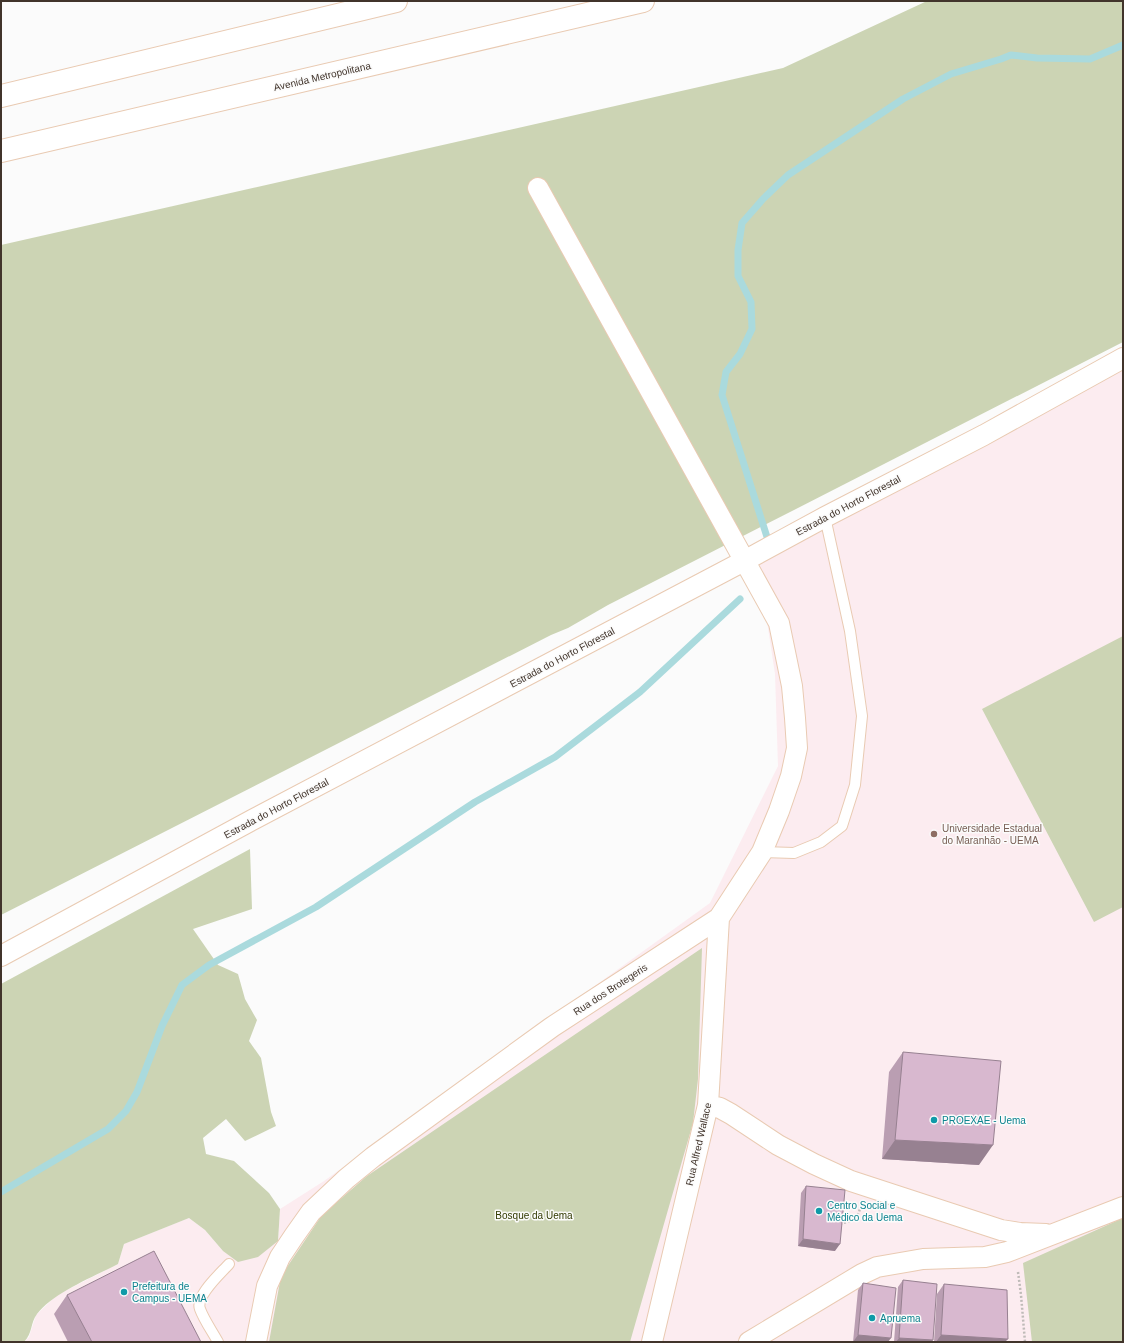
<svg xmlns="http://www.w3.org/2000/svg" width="1124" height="1343" font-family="Helvetica,sans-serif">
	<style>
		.education { fill: #fcecf0 }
		.green { fill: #ccd4b4 }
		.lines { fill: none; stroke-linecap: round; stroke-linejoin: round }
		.stream { stroke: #aadadd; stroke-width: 7 }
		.service-casing { stroke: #e9cab2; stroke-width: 12 }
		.minor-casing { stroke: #e9cab2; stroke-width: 22 }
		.primary-casing { stroke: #e9cab2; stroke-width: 24 }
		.path { stroke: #bfbbb8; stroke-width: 2.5; stroke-dasharray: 2 2; stroke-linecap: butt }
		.service { stroke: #fff; stroke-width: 10 }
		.minor { stroke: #fff; stroke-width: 20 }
		.primary { stroke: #fff; stroke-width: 22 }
		.wall { fill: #ba9eb2 }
		.shaded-wall { fill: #978191 }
		.building { fill: #d8b8cf; stroke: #978191 }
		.education-dot { fill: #8d6e63; stroke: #fbfbfb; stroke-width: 1.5 }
		.culture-dot { fill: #0f9aa8; stroke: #fbfbfb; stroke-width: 1.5 }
		.labels { text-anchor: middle; stroke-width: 3; stroke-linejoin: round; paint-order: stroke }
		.street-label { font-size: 10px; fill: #41342b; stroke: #fbfbfb }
		.education-label { font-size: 10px; fill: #785e54; stroke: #fbfbfb; text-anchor: start }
		.culture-label { font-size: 10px; fill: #0d838f; stroke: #fbfbfb; text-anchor: start }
		.park-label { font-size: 10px; fill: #313a00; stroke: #fbfbfb }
	</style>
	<rect width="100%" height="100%" fill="#fbfbfb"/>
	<path class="education" d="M1123 354V1342H24L29 1337 36 1315 57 1295 118 1264 124 1244 189 1218 205 1230 223 1251 278 1241 280 1209 324 1181 710 903 778 766 775 674 756 549Z"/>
	<path class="green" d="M927 1H1123V342L608 605 568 628 551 635 1 915V245L783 68Z
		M1123 636V907L1094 922 982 709Z
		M250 849 252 909 193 929 218 965 238 974 245 999 257 1020 249 1041 261 1058 271 1112 276 1126 245 1141 226 1119 203 1138 206 1154 234 1161 269 1193 280 1209 278 1241 258 1257 238 1262 223 1251 205 1230 189 1218 124 1244 118 1264C93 1277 53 1293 37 1314 30 1323 33 1333 24 1342H1V984Z
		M702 948 698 1079 693 1123 630 1342H269L281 1276 322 1215 367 1176Z
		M1123 1218V1342H1032L1023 1263Z"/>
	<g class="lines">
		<path class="stream" d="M767 537 722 395 726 372 740 354 752 329 751 302 738 276V250L742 223 763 199 788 175 903 99 951 74 1001 59 1011 55 1037 58 1090 59 1123 45
			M1 1192 108 1129 126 1111 137 1092 162 1026 182 985 209 965 316 907 475 802 555 757 640 692 740 599"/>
		<defs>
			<path id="service" d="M762 852 794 853 821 842 842 826 855 785 862 716 850 631 825 517
				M218 1342C212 1331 204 1320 200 1309 195 1296 220 1274 229 1264"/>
			<path id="minor" d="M1 956 254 819 744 561 825 517 984 435 1123 358
				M708 1105 720 1108 731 1114 778 1145 814 1164 851 1181 1001 1230 1020 1233 1046 1234
				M256 1342 267 1286 280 1257 294 1236 311 1212 346 1179 373 1157 552 1027 719 918 762 852 779 811 791 776 797 748 795 718 792 686 779 623 538 188
				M652 1342 708 1105 719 918
				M749 1342 862 1274 877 1267 923 1259 985 1257 1007 1252 1123 1207"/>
			<path id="primary" d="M1 96 396 1
				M1 151 643 1"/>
		</defs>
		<use href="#service" class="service-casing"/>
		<use href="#minor" class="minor-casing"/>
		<use href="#primary" class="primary-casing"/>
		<path class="path" d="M840 1224C850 1221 859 1219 860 1207
			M1018 1272 1021 1295 1025 1342"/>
		<use href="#service" class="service"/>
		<use href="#minor" class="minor"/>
		<use href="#primary" class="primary"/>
	</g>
	<path class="wall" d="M903 1052 979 1165 882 1159 889 1072Z
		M806 1186 835 1251 798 1246 801 1193Z
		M903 1280 933 1340 931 1342H894L898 1287Z
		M863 1283 888 1342H853L858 1290Z
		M944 1284 1005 1342H934L937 1294Z
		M67 1295 201 1342H68L54 1314Z"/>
	<path class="shaded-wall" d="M895 1140 993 1145 979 1165 882 1159Z
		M803 1239 840 1244 835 1251 798 1246Z
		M858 1335 891 1338 888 1342H853Z
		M941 1335 1008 1339 1005 1342H936Z
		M899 1338 933 1340 931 1342H896Z"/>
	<path class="building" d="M903 1052 1001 1061 993 1145 895 1140Z
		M806 1186 845 1190 840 1244 803 1239Z
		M154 1251 201 1342H92L67 1295Z
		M903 1280 937 1284 933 1340 899 1338Z
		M863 1283 896 1288 891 1338 858 1335Z
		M944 1284 1007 1290 1008 1339 941 1335Z"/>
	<circle class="education-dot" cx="934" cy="834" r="4"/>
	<g class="culture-dot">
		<circle cx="934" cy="1120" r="4"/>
		<circle cx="819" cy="1211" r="4"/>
		<circle cx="124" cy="1292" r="4"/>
		<circle cx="872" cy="1318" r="4"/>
	</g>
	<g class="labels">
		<g class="street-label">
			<text transform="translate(322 76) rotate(-13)" y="4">Avenida Metropolitana</text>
			<text transform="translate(848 505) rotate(-28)" y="4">Estrada do Horto Florestal</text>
			<text transform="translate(562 657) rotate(-28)" y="4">Estrada do Horto Florestal</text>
			<text transform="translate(276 808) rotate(-28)" y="4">Estrada do Horto Florestal</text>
			<text transform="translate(610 989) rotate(-33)" y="4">Rua dos Brotegeris</text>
			<text transform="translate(698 1144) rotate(-77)" y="4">Rua Alfred Wallace</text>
		</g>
		<g class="education-label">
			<text x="942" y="832">Universidade Estadual<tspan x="942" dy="12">do Maranhão - UEMA</tspan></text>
		</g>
		<g class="culture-label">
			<text x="942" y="1124">PROEXAE - Uema</text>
			<text x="827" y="1209">Centro Social e<tspan x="827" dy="12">Médico da Uema</tspan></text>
			<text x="132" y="1290">Prefeitura de<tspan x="132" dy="12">Campus - UEMA</tspan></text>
			<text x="880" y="1322">Apruema</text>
		</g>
		<g class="park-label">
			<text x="534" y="1219">Bosque da Uema</text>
		</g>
	</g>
	<rect width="1124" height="1343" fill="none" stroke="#41342b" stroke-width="4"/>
</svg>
